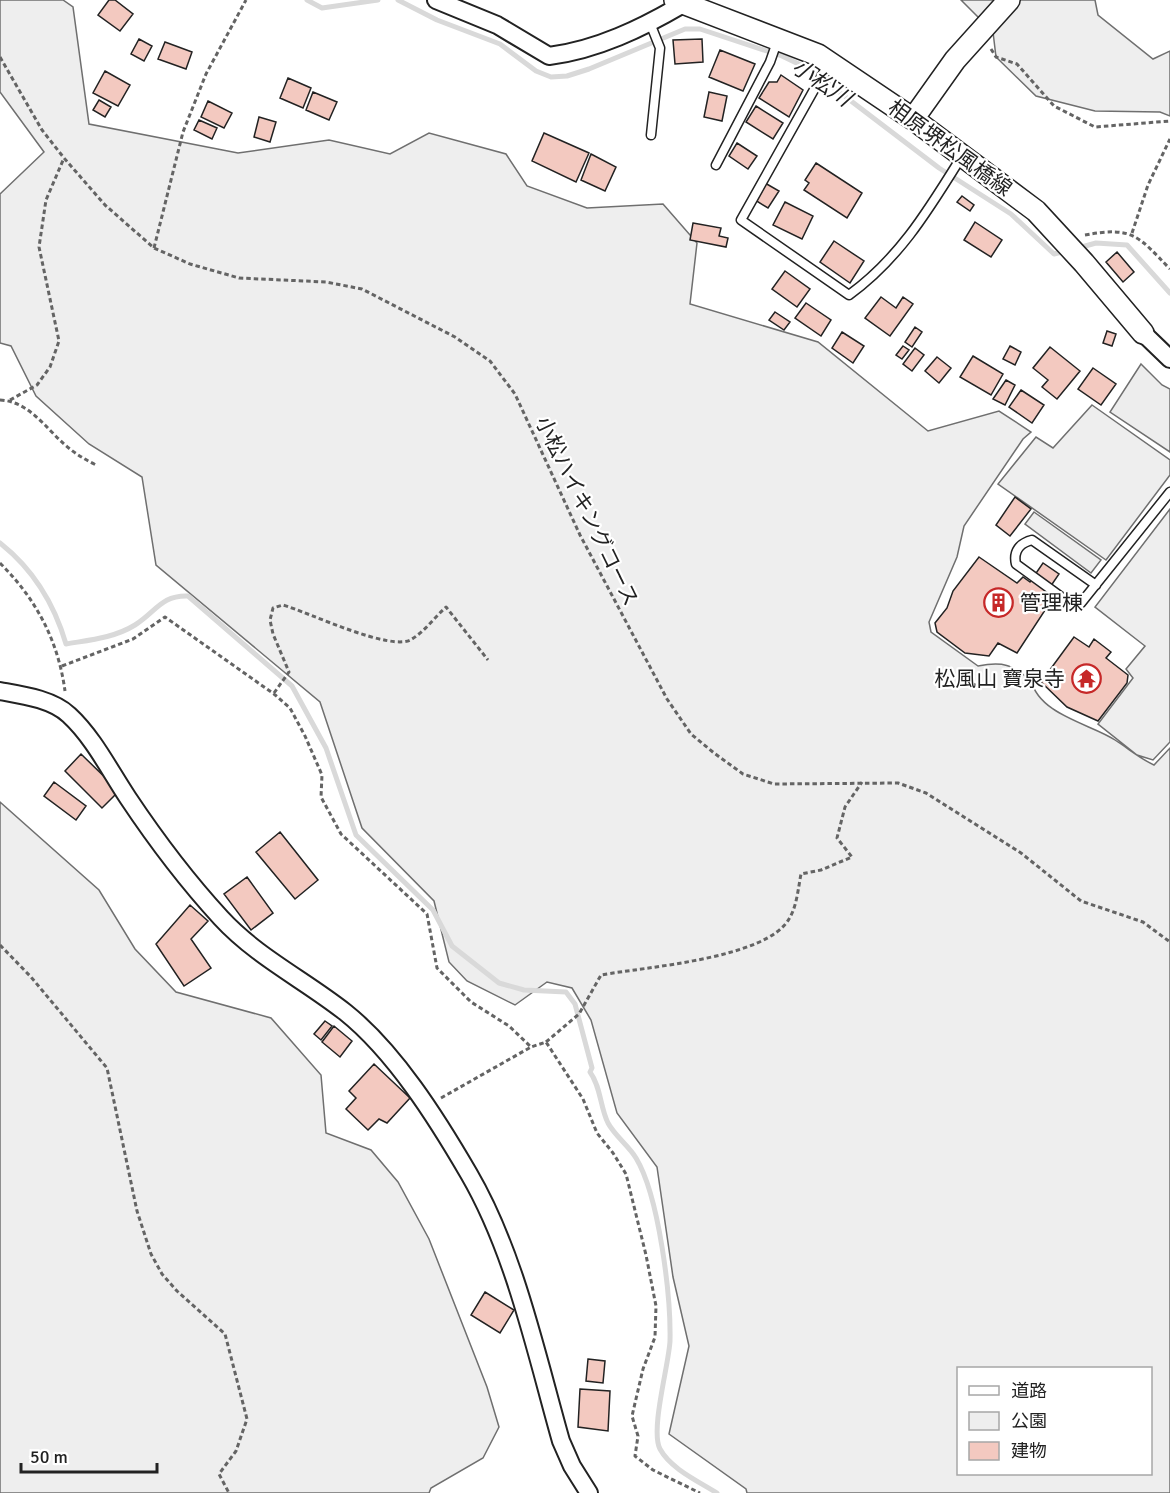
<svg xmlns="http://www.w3.org/2000/svg" width="1170" height="1493" font-family="Signika,'Noto Sans JP',sans-serif">
	<style>
		.green { fill: #eee; stroke: #6f6f6f; stroke-width: 1.5; fill-rule: evenodd }
		.parking { fill: #ededed; stroke: #6f6f6f; stroke-width: 1.5 }
		.lines { fill: none; stroke-linecap: round; stroke-linejoin: round }
		.stream { stroke: #d9d9d9; stroke-width: 5 }
		.building { fill: #f3c9c0; stroke: #222; stroke-width: 1.5 }
		.service-casing { stroke: #222; stroke-width: 11 }
		.minor-casing { stroke: #222; stroke-width: 20 }
		.tertiary-casing { stroke: #222; stroke-width: 24 }
		.path { stroke: #646464; stroke-width: 3; stroke-dasharray: 4.5 3; stroke-linecap: butt }
		.service { stroke: #fff; stroke-width: 8 }
		.minor { stroke: #fff; stroke-width: 16 }
		.tertiary { stroke: #fff; stroke-width: 21 }
		.labels { text-anchor: middle; stroke-width: 4.5; stroke-linejoin: round; paint-order: stroke }
		.street-label { font-size: 21px; fill: #222; stroke: #fff }
		.poi-label { font-size: 21px; fill: #222; stroke: #fff; text-anchor: start }
		.water-label { font-size: 22px; font-style: italic; fill: #222; stroke: #fff }
	</style>
	<rect width="100%" height="100%" fill="#fff"/>
	<path class="green" d="M0 0H63L73 7 89 124 238 153 329 140 390 154 429 133 506 154 527 186 587 208 663 204 697 243 690 304 818 342 928 431 999 411 1031 432 1023 439 964 526 957 557 929 622 931 632 978 666C1004 661 1011 665 1031 680 1039 715 1091 724 1115 740 1129 749 1139 758 1154 765L1170 748V1493H747L746 1489 669 1434 689 1346 673 1277 657 1167 617 1113 591 1020 572 988 547 982 515 1005 467 981 449 962 434 901 362 828 320 702 156 565 142 477 89 444 36 396 11 346 0 343V194L44 152 0 92ZM958 1368H1150V1474H958Z
		M961 0H1095L1098 15 1153 59 1170 51V116L1160 112 1095 111 1036 96 996 57 993 32Z
		M1092 405 1170 460V475L1106 560 998 484 1036 437 1053 448Z
		M1170 509V742L1153 760 1137 755 1098 724 1133 678 1126 669 1145 646 1095 607Z
		M0 802 99 890 135 949 176 992 271 1018 321 1075 326 1133 371 1150 398 1182 429 1239 487 1387 499 1427 483 1458 431 1488 429 1493H0Z"/>
	<path class="parking" d="M1141 364 1162 385 1170 389V452L1110 412Z
		M1034 512 1101 560 1091 573 1025 524Z"/>
	<g class="lines">
		<path class="stream" d="M307 0 322 8 378 0
			M398 0 437 20 500 44 536 71 551 77 567 76 589 69 685 29H700L782 56 809 69 939 168 1011 214 1054 254 1066 251
			M1078 248 1096 243 1127 245 1170 293
			M0 543C33 569 54 603 66 644 89 640 114 638 135 625 156 612 161 595 188 596L292 686 326 748 356 835 433 910 452 946 499 983 524 990 566 992 575 1004 592 1068 590 1072C601 1087 600 1107 608 1123 615 1136 629 1146 636 1158 659 1196 671 1296 670 1341 669 1364 650 1430 660 1449 671 1469 698 1481 717 1493"/>
	</g>
	<path class="building" d="M109 0H115L133 14 120 31 98 15Z
		M139 39 152 46 144 61 131 54Z
		M702 39 703 62 675 64 673 40Z
		M165 42 192 52 186 69 158 59Z
		M720 50 755 64 743 91 709 77Z
		M105 71 130 85 118 106 93 93Z
		M781 75 803 90 789 117 759 98 769 82H777Z
		M288 78 311 88 303 108 280 98Z
		M313 92 337 102 329 120 306 110Z
		M709 92 727 96 722 121 704 117Z
		M99 100 111 107 105 117 93 110Z
		M208 101 232 113 224 128 201 117Z
		M756 106 783 123 773 139 746 122Z
		M259 117 276 122 270 142 254 137Z
		M199 120 217 128 212 139 194 130Z
		M544 133 589 153 576 182 532 161Z
		M737 143 757 156 748 169 729 156Z
		M591 154 616 167 605 191 581 180Z
		M816 163 862 193 847 218 804 190 809 183 805 180Z
		M765 183 779 191 768 208 755 200Z
		M962 196 974 205 970 211 957 202Z
		M785 202 813 216 802 239 773 225Z
		M975 222 1002 240 991 257 964 240Z
		M693 223 721 228 719 236 728 238 726 247 690 240Z
		M834 241 864 261 850 283 820 262Z
		M1117 252 1134 272 1123 282 1106 262Z
		M785 271 810 289 797 307 772 289Z
		M881 297 896 308 903 297 913 304 890 336 865 318Z
		M806 303 831 320 821 336 795 318Z
		M775 312 790 322 784 330 769 320Z
		M915 327 922 332 912 347 905 342Z
		M1107 331 1116 334 1112 346 1103 343Z
		M842 332 864 346 853 363 832 348Z
		M903 346 909 350 902 359 896 355Z
		M1010 346 1021 352 1015 365 1003 359Z
		M1050 347 1080 371 1057 399 1042 387 1048 380 1033 368Z
		M915 348 924 355 912 371 903 364Z
		M973 356 1003 374 991 395 960 377Z
		M937 357 951 368 939 383 925 371Z
		M1093 368 1116 384 1101 405 1078 389Z
		M1006 380 1015 385 1005 405 993 399Z
		M1021 390 1044 405 1032 423 1009 407Z
		M1015 497 1031 509 1010 536 996 525Z
		M979 557 1017 583 1023 577 1030 582 1043 563 1059 574 1046 593 1053 598 1017 653 998 643 989 656 965 653 937 632 935 623 947 608 953 591Z
		M1074 637 1089 647 1094 639 1111 652 1106 658 1128 675 1127 683 1098 721 1067 707 1041 682Z
		M81 754 119 791 102 808 65 771Z
		M54 782 86 806 76 820 44 796Z
		M280 832 318 880 295 899 256 852Z
		M247 877 273 913 251 930 224 894Z
		M190 905 208 921 191 939 211 968 184 986 156 944Z
		M325 1021 332 1026 321 1040 314 1034Z
		M334 1026 352 1041 340 1057 322 1042Z
		M374 1064 410 1098 387 1123 379 1119 368 1130 346 1109 356 1098 349 1091Z
		M485 1292 514 1310 500 1333 471 1315Z
		M588 1359 605 1361 603 1383 586 1381Z
		M580 1389 610 1391 608 1431 578 1427Z"/>
	<g class="lines">
		<defs>
			<path id="service" d="M650 23 660 48 651 135
				M829 63 741 220 849 295C900 258 929 209 962 156
				M716 165 770 62 778 39
				M1096 585 1032 540C1020 543 1013 551 1016 564L1071 604 1081 603 1170 492"/>
			<path id="minor" d="M436 0 497 25 549 56C597 50 642 28 683 4
				M1143 333 1170 359
				M0 691C22 695 52 699 69 715 93 737 110 771 128 798 156 840 187 881 221 918 257 957 303 979 345 1012 395 1052 437 1119 469 1174 515 1253 536 1353 561 1441L572 1466 589 1493"/>
			<path id="tertiary" d="M675 0 818 55 913 119 1036 211 1084 263 1143 333
				M913 119 955 60 1009 0"/>
		</defs>
		<use href="#service" class="service-casing"/>
		<use href="#minor" class="minor-casing"/>
		<use href="#tertiary" class="tertiary-casing"/>
		<path class="path" d="M991 49 996 57 1017 64 1054 106 1095 127 1170 121
			M0 57 42 130 64 158 105 205 154 248 190 264 239 278 326 282 362 289 455 337 490 361 515 394 580 535 667 699 691 734 714 753 743 774 774 784 898 783 926 793 1021 853 1081 901 1143 922 1170 942
			M1132 233 1148 185 1170 139
			M1085 235C1133 226 1138 236 1170 269
			M154 248 183 132 206 74 246 0
			M0 400C28 401 45 427 64 444 74 453 84 459 96 465
			M10 400 37 385 50 367 59 341 39 247 46 200 64 158
			M0 563C36 599 58 640 65 691
			M62 666 133 639 165 617 274 694 290 708 305 736 322 775 321 797 341 834 427 914 437 968 471 1002 509 1026 531 1047 546 1042 583 1099 597 1133 613 1153 626 1174 646 1255 656 1306 655 1337 643 1369 632 1416 638 1436 635 1456 653 1470 700 1493
			M274 693 289 672 273 634 270 620 273 608 283 605C308 612 392 653 412 639 425 631 435 617 446 607L488 660
			M0 945 31 977 107 1068 137 1211 151 1254 162 1274 177 1291 225 1334 247 1419 236 1451 219 1474 229 1493
			M546 1042 579 1014 601 975C644 967 766 959 789 919 797 906 798 889 801 874L821 870 852 857 837 838 845 807 862 782
			M441 1098 531 1047"/>
		<use href="#service" class="service"/>
		<use href="#minor" class="minor"/>
		<use href="#tertiary" class="tertiary"/>
	</g>
	<defs>
		<symbol id="building-ring" viewBox="-11 -11 22 22"><circle r="9.5" fill="#fff" stroke="#c62828" stroke-width="1.5"/><path d="M-4-6H4V6H1V3H-1V6H-4ZM-2.5-4.3h1.7v1.8h-1.7ZM.8-4.3h1.7v1.8H.8ZM-2.5-1h1.7V.8h-1.7ZM.8-1h1.7V.8H.8Z" fill="#c62828"/></symbol>
		<symbol id="temple-ring" viewBox="-11 -11 22 22"><circle r="9.5" fill="#fff" stroke="#c62828" stroke-width="1.5"/><path d="M0-6L5-2H3V0L6.5 2.5H4V6H1.5V3h-3V6H-4V2.5H-6.5L-3 0V-2H-5Z" fill="#c62828"/></symbol>
	</defs>
	<g fill-rule="evenodd">
		<use href="#building-ring" x="982" y="586" width="33" height="33"/>
		<use href="#temple-ring" x="1070" y="662" width="33" height="33"/>
	</g>
	<g class="labels">
		<g class="street-label">
			<text transform="translate(950 148) rotate(36)" y="7">相原堺松風橋線</text>
			<text transform="translate(587 511) rotate(64)" y="7">小松ハイキングコース</text>
		</g>
		<g class="poi-label">
			<text x="1020" y="610">管理棟</text>
			<text x="1065" y="686" text-anchor="end">松風山 寶泉寺</text>
		</g>
		<g class="water-label">
			<text transform="translate(822 82) rotate(34)" y="8">小松川</text>
		</g>
	</g>
	<rect x="957" y="1367" width="195" height="108" fill="#ffffff" stroke="#a7a7a7" stroke-width="1.5"/>
	<rect x="969" y="1386" width="30" height="9" fill="#ffffff" stroke="#a7a7a7" stroke-width="1.5"/>
	<text x="1011" y="1397" font-size="18" fill="#222222">道路</text>
	<rect x="969" y="1412" width="30" height="18" fill="#eeeeee" stroke="#a7a7a7" stroke-width="1.5"/>
	<text x="1011" y="1427" font-size="18" fill="#222222">公園</text>
	<rect x="969" y="1442" width="30" height="18" fill="#f3c9c0" stroke="#a7a7a7" stroke-width="1.5"/>
	<text x="1011" y="1457" font-size="18" fill="#222222">建物</text>
	<path d="M21 1463v9h136v-9" fill="none" stroke="#222222" stroke-width="3"/>
	<text x="30" y="1463" font-size="18" fill="#222222" stroke="#ffffff" stroke-width="4.5" paint-order="stroke">50 m</text>
</svg>
